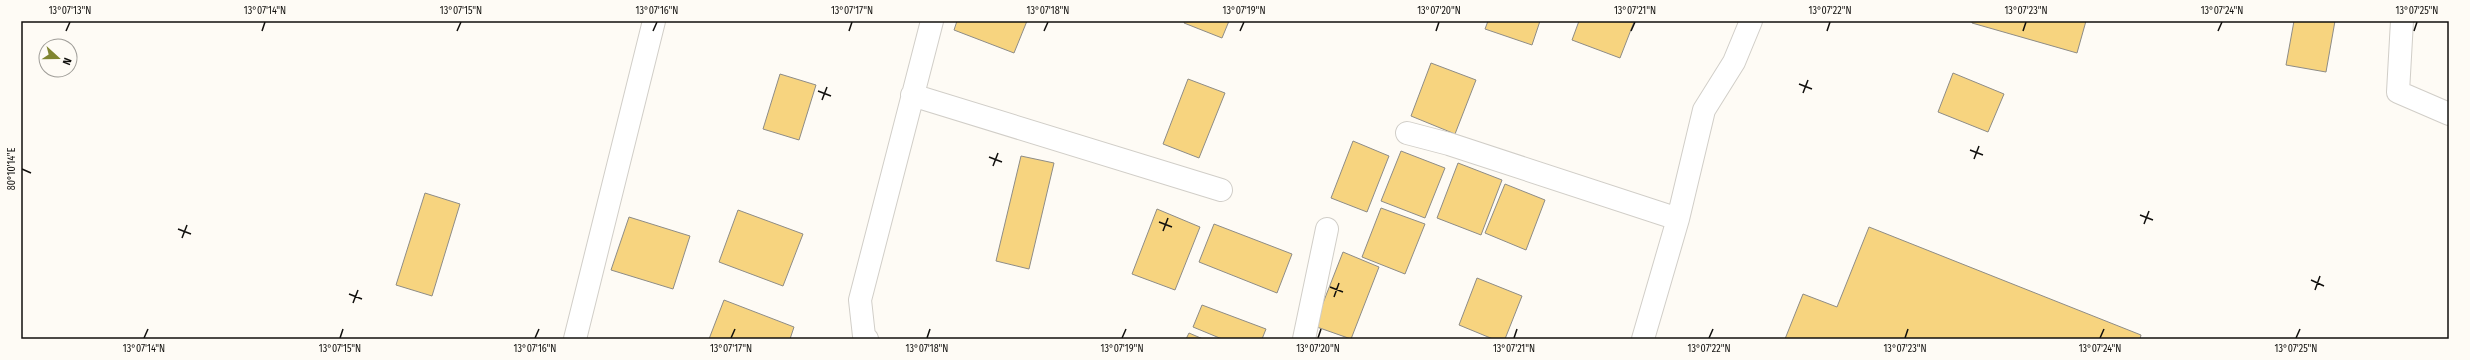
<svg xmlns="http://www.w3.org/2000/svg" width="2470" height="360" font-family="'Fira Sans Condensed',sans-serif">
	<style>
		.building { fill: #f7d47f; stroke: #8e8c86 }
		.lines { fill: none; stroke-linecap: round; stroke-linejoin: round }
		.minor-casing { stroke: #d1cec8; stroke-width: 24 }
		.minor { stroke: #fff; stroke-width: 22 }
		.ticks { fill: none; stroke: #100f0d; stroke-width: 1.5 }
		.neatline { fill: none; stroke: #100f0d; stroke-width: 1.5 }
		.ticks-label { font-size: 10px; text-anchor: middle; fill: #100f0d }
	</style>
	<rect width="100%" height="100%" fill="#fefbf5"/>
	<path class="building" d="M957 21H1027L1014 53 954 30Z
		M1185 21H1229L1222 38 1184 23Z
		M1488 21H1540L1532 45 1485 29Z
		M1579 21 1634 22 1620 58 1572 40Z
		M1972 21H2086L2077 53 1972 23Z
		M2294 21H2335L2326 72 2286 65Z
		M1431 63 1476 80 1455 134 1411 116Z
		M1953 73 2004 94 1988 132 1938 112Z
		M780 74 816 85 799 140 763 129Z
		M1188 79 1225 93 1199 158 1163 144Z
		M1353 141 1389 156 1367 212 1331 198Z
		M1401 151 1445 168 1425 218 1381 201Z
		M1021 156 1054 163 1029 269 996 261Z
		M1458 163 1502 180 1481 235 1437 218Z
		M1505 184 1545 200 1526 250 1485 233Z
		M425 193 460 204 432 296 396 285Z
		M1381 208 1425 224 1405 274 1362 257Z
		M1157 209 1200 227 1175 290 1132 274Z
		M738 210 803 234 783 286 719 262Z
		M629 217 690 236 673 289 611 270Z
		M1214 224 1292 254 1277 293 1199 262Z
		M1869 227 2141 335 2140 339H1785L1803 294 1837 307Z
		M1343 252 1379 267 1351 339 1314 326Z
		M1477 278 1522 296 1505 339H1493L1459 325Z
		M724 300 794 327 790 339H709Z
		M1202 305 1266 329 1262 339H1222L1193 327Z
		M1189 333 1203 339H1186Z"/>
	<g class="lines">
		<defs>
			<path id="minor" d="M2402 21 2398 92 2449 114
				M912 95 1221 190
				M1407 133 1449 144 1678 219
				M575 339 654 21
				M867 339 864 336 860 300 932 21
				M1304 339 1327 229
				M1643 339 1678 219 1704 110 1734 62 1751 21"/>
		</defs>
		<use href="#minor" class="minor-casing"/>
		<use href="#minor" class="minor"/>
	</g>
	<path class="ticks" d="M66 31 70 22M262 31 265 22M457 31 461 22M653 31 657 22M849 31 852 22M1044 31 1048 22M1240 31 1244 22M1436 31 1439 22M1631 31 1635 22M1827 31 1830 22M2023 31 2026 22M2218 31 2222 22M2414 31 2417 22M1799 84 1812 89M818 91 831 96M1803 93 1808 80M822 100 827 87M1970 150 1983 155M989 157 1002 162M1974 159 1979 146M993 166 998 153M22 169 31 173M2140 215 2153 220M1159 222 1172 227M2144 224 2149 211M178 229 191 234M1163 231 1168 218M182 238 187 225M2311 280 2324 286M1330 287 1343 292M2315 290 2320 276M349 294 362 299M1334 297 1339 283M353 303 358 290M144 338 148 329M340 338 343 329M535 338 539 329M731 338 735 329M927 338 930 329M1122 338 1126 329M1318 338 1321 329M1514 338 1517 329M1709 338 1713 329M1905 338 1908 329M2100 338 2104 329M2296 338 2300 329"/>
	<rect width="2470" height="360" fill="none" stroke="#fefbf5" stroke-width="44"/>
	<g transform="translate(58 58) rotate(111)"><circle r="19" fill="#fefbf5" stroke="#9f9d98"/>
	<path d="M0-3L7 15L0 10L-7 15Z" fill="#808530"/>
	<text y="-6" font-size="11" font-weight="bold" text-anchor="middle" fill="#100f0d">N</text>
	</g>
	<rect x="22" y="22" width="2426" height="316" class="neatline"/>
	<g class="ticks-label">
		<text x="70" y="14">13°07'13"N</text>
		<text x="265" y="14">13°07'14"N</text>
		<text x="461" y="14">13°07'15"N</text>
		<text x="657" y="14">13°07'16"N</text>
		<text x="852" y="14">13°07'17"N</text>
		<text x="1048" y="14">13°07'18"N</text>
		<text x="1244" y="14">13°07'19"N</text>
		<text x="1439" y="14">13°07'20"N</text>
		<text x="1635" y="14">13°07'21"N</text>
		<text x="1830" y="14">13°07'22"N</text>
		<text x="2026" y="14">13°07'23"N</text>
		<text x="2222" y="14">13°07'24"N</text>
		<text x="2417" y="14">13°07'25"N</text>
		<text transform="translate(11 169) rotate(-90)" y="4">80°10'14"E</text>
		<text x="144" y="352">13°07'14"N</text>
		<text x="340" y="352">13°07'15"N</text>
		<text x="535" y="352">13°07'16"N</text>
		<text x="731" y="352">13°07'17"N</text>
		<text x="927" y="352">13°07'18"N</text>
		<text x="1122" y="352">13°07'19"N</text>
		<text x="1318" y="352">13°07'20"N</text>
		<text x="1514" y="352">13°07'21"N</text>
		<text x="1709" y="352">13°07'22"N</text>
		<text x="1905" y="352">13°07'23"N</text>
		<text x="2100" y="352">13°07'24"N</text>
		<text x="2296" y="352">13°07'25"N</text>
	</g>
</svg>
